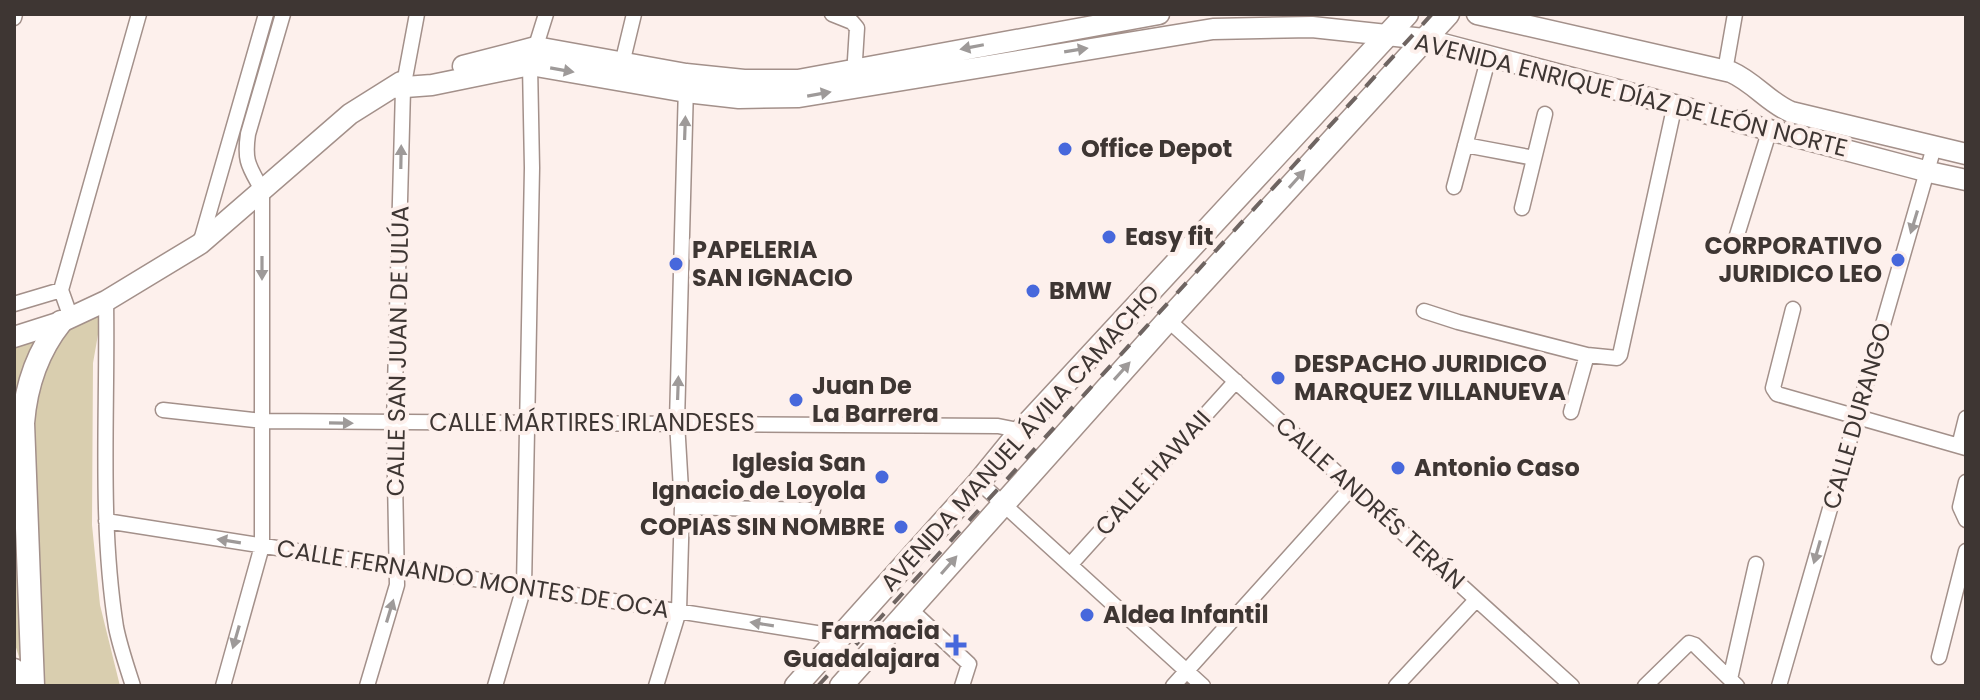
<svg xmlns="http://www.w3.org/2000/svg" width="1980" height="700" font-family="Poppins,sans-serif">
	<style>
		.green { fill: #d9ceaf }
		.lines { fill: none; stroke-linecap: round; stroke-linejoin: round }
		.minor-casing { stroke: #a3908a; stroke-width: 17 }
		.secondary-casing { stroke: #a3908a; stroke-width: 23 }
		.primary-casing { stroke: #a3908a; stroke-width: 25 }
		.minor { stroke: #fff; stroke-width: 14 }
		.secondary { stroke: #fff; stroke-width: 20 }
		.primary { stroke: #fff; stroke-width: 22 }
		.rail { stroke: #6e6461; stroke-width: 4; stroke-dasharray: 14 14; stroke-linecap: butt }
		.oneway { fill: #9e9a99 }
		.poi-dot { fill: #4768dc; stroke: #fdf0ec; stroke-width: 3 }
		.labels { text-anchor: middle; stroke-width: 8; stroke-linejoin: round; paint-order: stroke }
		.street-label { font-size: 24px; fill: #3e3633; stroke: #fdf0ec }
		.poi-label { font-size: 24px; font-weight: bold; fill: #3e3633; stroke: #fdf0ec; text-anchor: start }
	</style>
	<rect width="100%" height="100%" fill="#fdf0ec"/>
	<path class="green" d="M103 306 93 363 92 525 100 605 120 686H28L14 641V342Z"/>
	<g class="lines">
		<defs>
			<path id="minor" d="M832 14 852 22 857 28 855 60
				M14 18 15 14
				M1725 71 1735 14
				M620 72 634 14
				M1465 145 1534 158
				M1454 187 1489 56
				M1522 208 1545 114
				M200 244 266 14
				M1733 248 1770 129
				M106 301C108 409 99 519 116 627 120 647 127 667 133 686
				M14 304 61 290
				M1793 309 1773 388 1777 394 1966 448
				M1424 311 1458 322 1587 355 1617 358 1620 355 1675 104
				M71 318 61 290 139 14
				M1168 320 1572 686
				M163 410 263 421 998 426 1013 429 1019 433
				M1571 412 1587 355
				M1959 446 1966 418
				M979 482 1203 686
				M1966 482 1960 507 1966 520
				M682 507 813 510
				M106 521 829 635 838 640
				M1070 565 1236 381
				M910 609 969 664 962 686
				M1939 657 1966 551
				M1730 679 1756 564
				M223 686 262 546V190C249 166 244 162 248 134L283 14
				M367 686 397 585 394 424 403 89 417 14
				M495 686 524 587 532 168 530 65 546 14
				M656 686 679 611 682 507 677 422 686 86
				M1173 686 1352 487
				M1396 686 1476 600
				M1645 686 1689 643 1695 645 1737 686
				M1779 686 1934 147"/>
			<path id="secondary" d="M1477 14 1731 72C1754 82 1769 103 1791 112L1966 154
				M463 66 536 47 686 74 744 80H798L1159 14
				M392 88 432 85 530 65 686 92 739 98 799 97 1213 29 1312 27 1424 39 1929 172 1966 180
				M14 337 61 322 106 301 200 244 350 114 401 82"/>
			<path id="primary" d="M14 670 20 686
				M33 686 23 423C26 386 37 352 61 322
				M796 686 979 482 1019 433 1407 14
				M841 686 1168 320 1448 14"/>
		</defs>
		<use href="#minor" class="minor-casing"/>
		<use href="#secondary" class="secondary-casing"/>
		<use href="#primary" class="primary-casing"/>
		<use href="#minor" class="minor"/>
		<use href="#secondary" class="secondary"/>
		<use href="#primary" class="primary"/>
		<path class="rail" d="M818 686 1432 14"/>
	</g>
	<defs><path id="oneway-solid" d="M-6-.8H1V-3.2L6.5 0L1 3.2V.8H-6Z" transform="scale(2)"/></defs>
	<g class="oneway">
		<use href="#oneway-solid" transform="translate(972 47) rotate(169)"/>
		<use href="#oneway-solid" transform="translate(1076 50) rotate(-9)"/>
		<use href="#oneway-solid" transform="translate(562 70) rotate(10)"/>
		<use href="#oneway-solid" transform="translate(819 94) rotate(-10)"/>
		<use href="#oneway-solid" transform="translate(685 128) rotate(-88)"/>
		<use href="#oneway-solid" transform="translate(401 157) rotate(-89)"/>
		<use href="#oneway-solid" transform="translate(1297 179) rotate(-48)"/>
		<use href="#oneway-solid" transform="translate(1914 222) rotate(107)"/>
		<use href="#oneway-solid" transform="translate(262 268) rotate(90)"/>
		<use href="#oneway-solid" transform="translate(1122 371) rotate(-48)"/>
		<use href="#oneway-solid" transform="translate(678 388) rotate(-88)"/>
		<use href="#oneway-solid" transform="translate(341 423) rotate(1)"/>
		<use href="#oneway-solid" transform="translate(229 541) rotate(-171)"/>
		<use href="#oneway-solid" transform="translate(1817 552) rotate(106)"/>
		<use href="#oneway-solid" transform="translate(949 565) rotate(-49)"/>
		<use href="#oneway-solid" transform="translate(390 611) rotate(-73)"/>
		<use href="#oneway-solid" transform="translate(762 624) rotate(-171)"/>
		<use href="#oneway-solid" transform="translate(236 637) rotate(106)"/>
	</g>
	<g class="poi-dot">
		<circle cx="1065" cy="149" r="8"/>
		<circle cx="1109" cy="237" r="8"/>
		<circle cx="1898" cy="260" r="8"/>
		<circle cx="676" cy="264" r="8"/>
		<circle cx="1033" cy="291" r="8"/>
		<circle cx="1278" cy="378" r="8"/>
		<circle cx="796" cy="400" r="8"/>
		<circle cx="1398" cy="468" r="8"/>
		<circle cx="882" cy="477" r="8"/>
		<circle cx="901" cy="527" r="8"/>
		<circle cx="1087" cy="615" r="8"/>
		<path d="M952 633h8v8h8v8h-8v8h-8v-8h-8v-8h8z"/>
	</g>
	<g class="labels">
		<g class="street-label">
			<text transform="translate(1631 95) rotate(14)" y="8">AVENIDA ENRIQUE DÍAZ DE LEÓN NORTE</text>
			<text transform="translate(398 351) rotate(-89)" y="8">CALLE SAN JUAN DE ULÚA</text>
			<text transform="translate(1857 416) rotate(-74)" y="8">CALLE DURANGO</text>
			<text x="592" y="431">CALLE MÁRTIRES IRLANDESES</text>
			<text transform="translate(1020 438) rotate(-48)" y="8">AVENIDA MANUEL ÁVILA CAMACHO</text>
			<text transform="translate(1153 473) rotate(-48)" y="8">CALLE HAWAII</text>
			<text transform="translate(1370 503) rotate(42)" y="8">CALLE ANDRÉS TERÁN</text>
			<text transform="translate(473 579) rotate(9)" y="8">CALLE FERNANDO MONTES DE OCA</text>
		</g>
		<g class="poi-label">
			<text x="1081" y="157">Office Depot</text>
			<text x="1125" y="245">Easy fit</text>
			<text x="1882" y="254" text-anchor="end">CORPORATIVO<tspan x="1882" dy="28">JURIDICO LEO</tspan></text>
			<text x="692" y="258">PAPELERIA<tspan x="692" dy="28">SAN IGNACIO</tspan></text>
			<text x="1049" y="299">BMW</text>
			<text x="1294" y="372">DESPACHO JURIDICO<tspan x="1294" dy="28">MARQUEZ VILLANUEVA</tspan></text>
			<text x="812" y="394">Juan De<tspan x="812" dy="28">La Barrera</tspan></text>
			<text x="866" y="471" text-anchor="end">Iglesia San<tspan x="866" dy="28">Ignacio de Loyola</tspan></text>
			<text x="1414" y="476">Antonio Caso</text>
			<text x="885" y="535" text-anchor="end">COPIAS SIN NOMBRE</text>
			<text x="1103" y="623">Aldea Infantil</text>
			<text x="940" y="639" text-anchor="end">Farmacia<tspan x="940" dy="28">Guadalajara</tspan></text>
		</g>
	</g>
	<rect width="1980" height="700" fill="none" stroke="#3e3633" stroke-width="32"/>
</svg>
